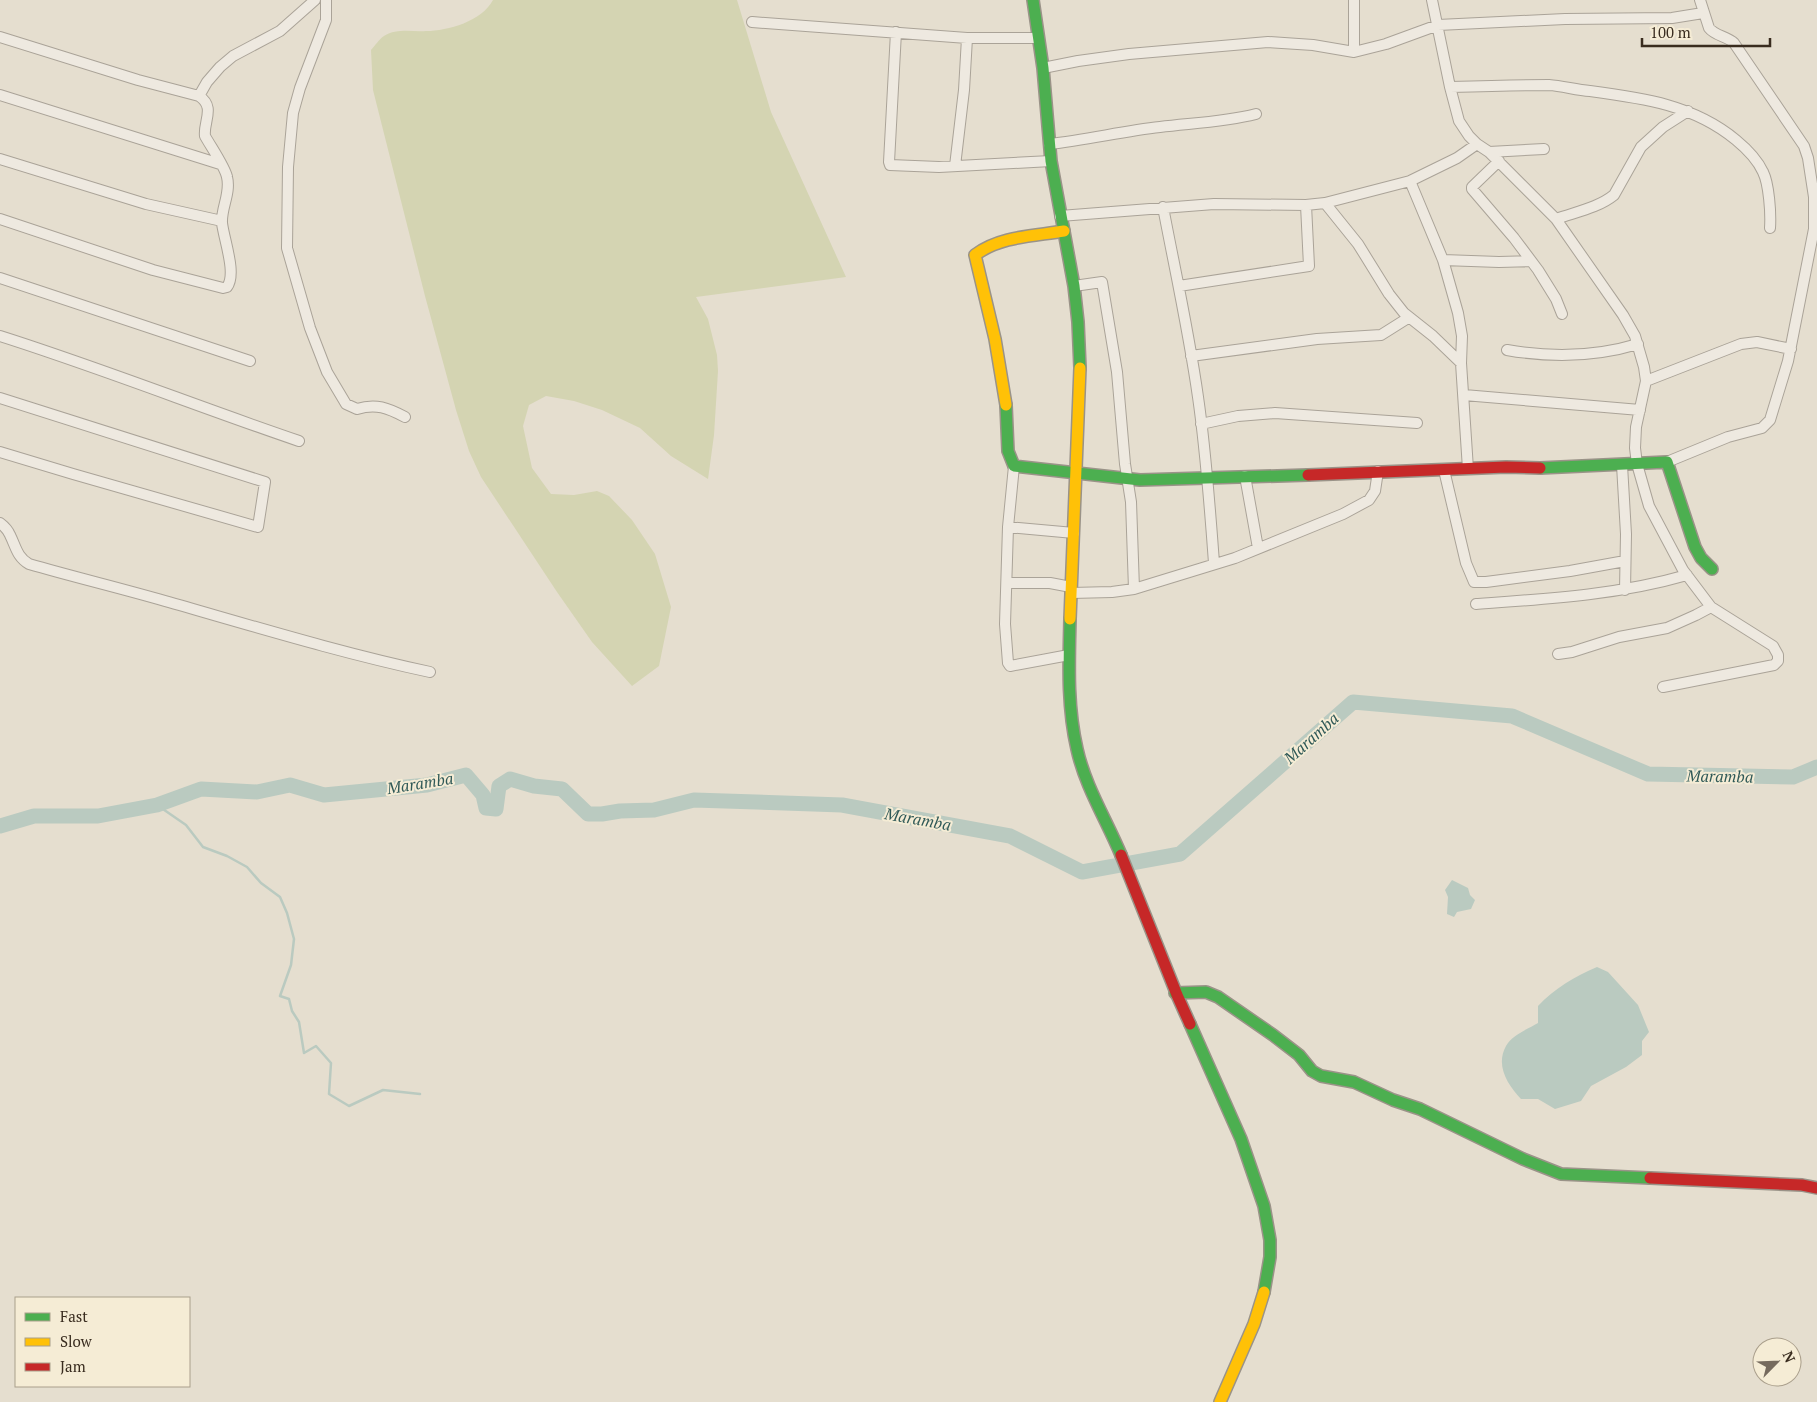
<svg xmlns="http://www.w3.org/2000/svg" width="1817" height="1402" font-family="'PT Serif',serif">
	<style>
		.green { fill: #d4d4b2 }
		.water { fill: #bacac0 }
		.lines { fill: none; stroke-linecap: round; stroke-linejoin: round }
		.stream { stroke: #bacac0; stroke-width: 2.5 }
		.river { stroke: #bacac0; stroke-width: 15 }
		.street-casing { stroke: #aaa398; stroke-width: 12 }
		.fast-casing { stroke: #9a9388; stroke-width: 14 }
		.slow-casing { stroke: #9a9388; stroke-width: 14 }
		.jam-casing { stroke: #9a9388; stroke-width: 14 }
		.street { stroke: #eee9e0; stroke-width: 10 }
		.fast { stroke: #4caf50; stroke-width: 11 }
		.slow { stroke: #ffc107; stroke-width: 11 }
		.jam { stroke: #c62828; stroke-width: 11 }
		.labels { text-anchor: middle; stroke-width: 4; stroke-linejoin: round; paint-order: stroke }
		.water-label { font-size: 16px; font-style: italic; fill: #2f5957; stroke: #f5ecd5 }
	</style>
	<rect width="100%" height="100%" fill="#e5decf"/>
	<path class="green" d="M493 0H737L771 112 846 277 696 297 708 319 717 355 718 371 714 435 708 479 671 456 640 428 602 410 574 401 546 396 529 405 523 426 532 468 551 494 574 495 597 491 609 496 632 520 655 554 671 607 659 666 632 686 592 642 557 592 481 477 469 451 456 410 425 296 373 90 371 50C375 46 379 39 384 36 397 28 412 32 426 31 448 31 482 21 493 0Z"/>
	<path class="water" d="M1452 880 1468 888 1470 895 1475 900 1471 909 1457 912 1454 917 1447 914 1448 897 1445 890Z
		M1597 967 1608 972 1638 1005 1649 1032 1642 1041V1055L1626 1067 1591 1086 1581 1101 1555 1109 1538 1099H1521C1508 1085 1495 1066 1506 1046 1512 1035 1528 1029 1538 1023V1006C1555 988 1574 977 1597 967Z"/>
	<g class="lines">
		<path class="stream" d="M157 805 186 825 203 847 227 856 247 867 261 883 280 897 287 913 294 939 291 965 280 996 289 999 292 1011 299 1022 304 1053 316 1046 331 1063 329 1094 349 1106 383 1090 420 1094"/>
		<path class="river" d="M0 826 34 816H98L157 805 201 789 257 792 290 785 324 795 427 785 466 775 483 795 486 808 496 809 499 786 510 779 534 786 562 789 588 814H602L620 811 654 810 694 800 842 805 1010 836 1082 872 1180 854 1353 702 1512 716 1648 774 1793 777 1817 767"/>
		<defs>
			<path id="street" d="M326 0V20L300 88 293 113 288 167 287 248 310 328 327 372 346 404 357 409C376 403 388 408 405 417
				M1432 0 1450 87 1459 121 1469 136 1477 144 1489 152 1556 219 1623 315 1635 336 1644 367 1646 381 1636 427 1635 448 1637 464 1649 506 1683 570 1711 607 1773 646 1778 655V661L1774 665 1663 687
				M752 22 967 38H1038
				M896 32 889 162 890 165 939 167 1051 161
				M0 37 138 80 199 96C216 107 203 122 205 136 211 147 225 167 227 177 231 193 221 208 222 223 224 240 237 274 227 287L223 288 153 270 0 219
				M1354 52V0
				M1043 68 1078 61 1129 54 1268 42 1313 45 1354 52 1386 44 1438 25 1565 19 1672 18 1703 13
				M1450 87C1482 86 1516 85 1549 85 1563 86 1576 90 1590 91 1643 98 1694 105 1736 140 1747 149 1757 159 1763 172 1769 184 1771 213 1770 228
				M0 95 220 164
				M199 96 207 82 220 67 233 56 280 31 315 0
				M1049 144C1087 140 1123 131 1160 127 1193 123 1224 122 1256 114
				M1489 152 1544 149
				M0 159 146 204 222 221
				M1499 161 1472 187V189L1514 238 1538 270 1556 299 1562 314
				M955 166 964 90 967 38
				M1410 181 1443 260 1458 313 1462 336 1461 363 1468 469
				M1325 203 1358 244 1389 294 1404 313 1433 336 1461 363
				M1163 207C1175 270 1189 333 1198 397 1206 452 1210 508 1214 563
				M1060 216 1214 204 1306 205 1325 203 1410 181 1457 158 1477 144
				M1556 219C1575 212 1598 208 1614 195L1641 147 1663 127 1688 111
				M1443 260 1499 262 1531 261
				M0 278 250 361
				M1074 286 1102 282 1117 372 1125 464 1131 502 1134 589
				M1179 286 1309 266 1306 205
				M0 336C101 368 199 407 299 441
				M1507 350C1552 358 1595 357 1638 344
				M1191 356 1317 339 1381 335 1408 318
				M1646 381 1741 344 1757 342 1791 349
				M1464 395 1640 410
				M0 398 265 482 258 527 73 474 0 452
				M1201 424 1238 416 1275 413 1417 423
				M1667 462 1728 437 1762 428 1770 420 1788 361 1814 229V197L1808 158 1804 146 1734 43C1727 36 1715 36 1709 28L1700 0
				M1622 465 1626 534 1625 590
				M1014 466 1008 527 1005 624 1008 663 1010 666 1069 655
				M1444 470 1466 563 1474 582H1486L1570 571 1625 561
				M1245 476 1258 548
				M0 523C4 526 8 530 10 535 16 547 17 557 29 564 74 577 120 588 165 601 253 626 341 653 430 672
				M1008 527 1074 533
				M1007 583H1050L1071 587
				M1071 593 1112 592 1134 589 1235 558 1343 514 1369 500 1375 491 1378 471
				M1476 604C1547 599 1618 595 1687 575
				M1558 654 1572 652 1619 637 1667 628 1696 615 1711 607"/>
			<path id="fast" d="M1033 0 1043 68 1051 161 1074 286 1078 322 1080 368
				M1006 405 1008 451 1014 466 1140 480 1308 475
				M1540 468 1667 462 1695 547 1701 558 1712 569
				M1070 619C1069 663 1067 706 1077 749 1085 786 1107 821 1121 855
				M1175 993 1206 992 1218 997 1273 1035 1299 1055 1312 1071 1321 1076 1354 1082 1393 1100 1420 1109 1523 1159 1561 1174 1650 1178
				M1190 1024 1241 1139 1264 1206 1270 1240V1257L1264 1292"/>
			<path id="slow" d="M1006 405 995 339 975 255C1000 236 1035 236 1064 231
				M1070 619 1080 368
				M1220 1402 1254 1324 1264 1292"/>
			<path id="jam" d="M1308 475 1506 467 1540 468
				M1121 855 1177 995 1190 1024
				M1650 1178 1802 1185 1817 1188"/>
		</defs>
		<use href="#street" class="street-casing"/>
		<use href="#fast" class="fast-casing"/>
		<use href="#slow" class="slow-casing"/>
		<use href="#jam" class="jam-casing"/>
		<use href="#street" class="street"/>
		<use href="#fast" class="fast"/>
		<use href="#slow" class="slow"/>
		<use href="#jam" class="jam"/>
	</g>
	<g class="labels">
		<g class="water-label">
			<text transform="translate(1311 738) rotate(-42)" y="6">Maramba</text>
			<text transform="translate(1720 776) rotate(1)" y="6">Maramba</text>
			<text transform="translate(420 783) rotate(-9)" y="6">Maramba</text>
			<text transform="translate(918 819) rotate(10)" y="6">Maramba</text>
		</g>
	</g>
	<rect x="15" y="1297" width="175" height="90" fill="#f5ecd5" stroke="#aa9f8c"/>
	<rect x="25" y="1313" width="25" height="8" fill="#4caf50" stroke="#aa9f8c"/>
	<text x="60" y="1322" font-size="15" fill="#392c1f">Fast</text>
	<rect x="25" y="1338" width="25" height="8" fill="#ffc107" stroke="#aa9f8c"/>
	<text x="60" y="1347" font-size="15" fill="#392c1f">Slow</text>
	<rect x="25" y="1363" width="25" height="8" fill="#c62828" stroke="#aa9f8c"/>
	<text x="60" y="1372" font-size="15" fill="#392c1f">Jam</text>
	<g transform="translate(1777 1362) rotate(66)"><circle r="24" fill="#f5ecd5" stroke="#aa9f8c"/>
	<path d="M0-4L9 19L0 12L-9 19Z" fill="#756a5d"/>
	<text y="-8" font-size="14" font-weight="bold" text-anchor="middle" fill="#392c1f">N</text>
	</g>
	<path d="M1642 38v8h128v-8" fill="none" stroke="#392c1f" stroke-width="2.5"/>
	<text x="1650" y="38" font-size="15" fill="#392c1f" stroke="#f5ecd5" stroke-width="4" paint-order="stroke">100 m</text>
</svg>
